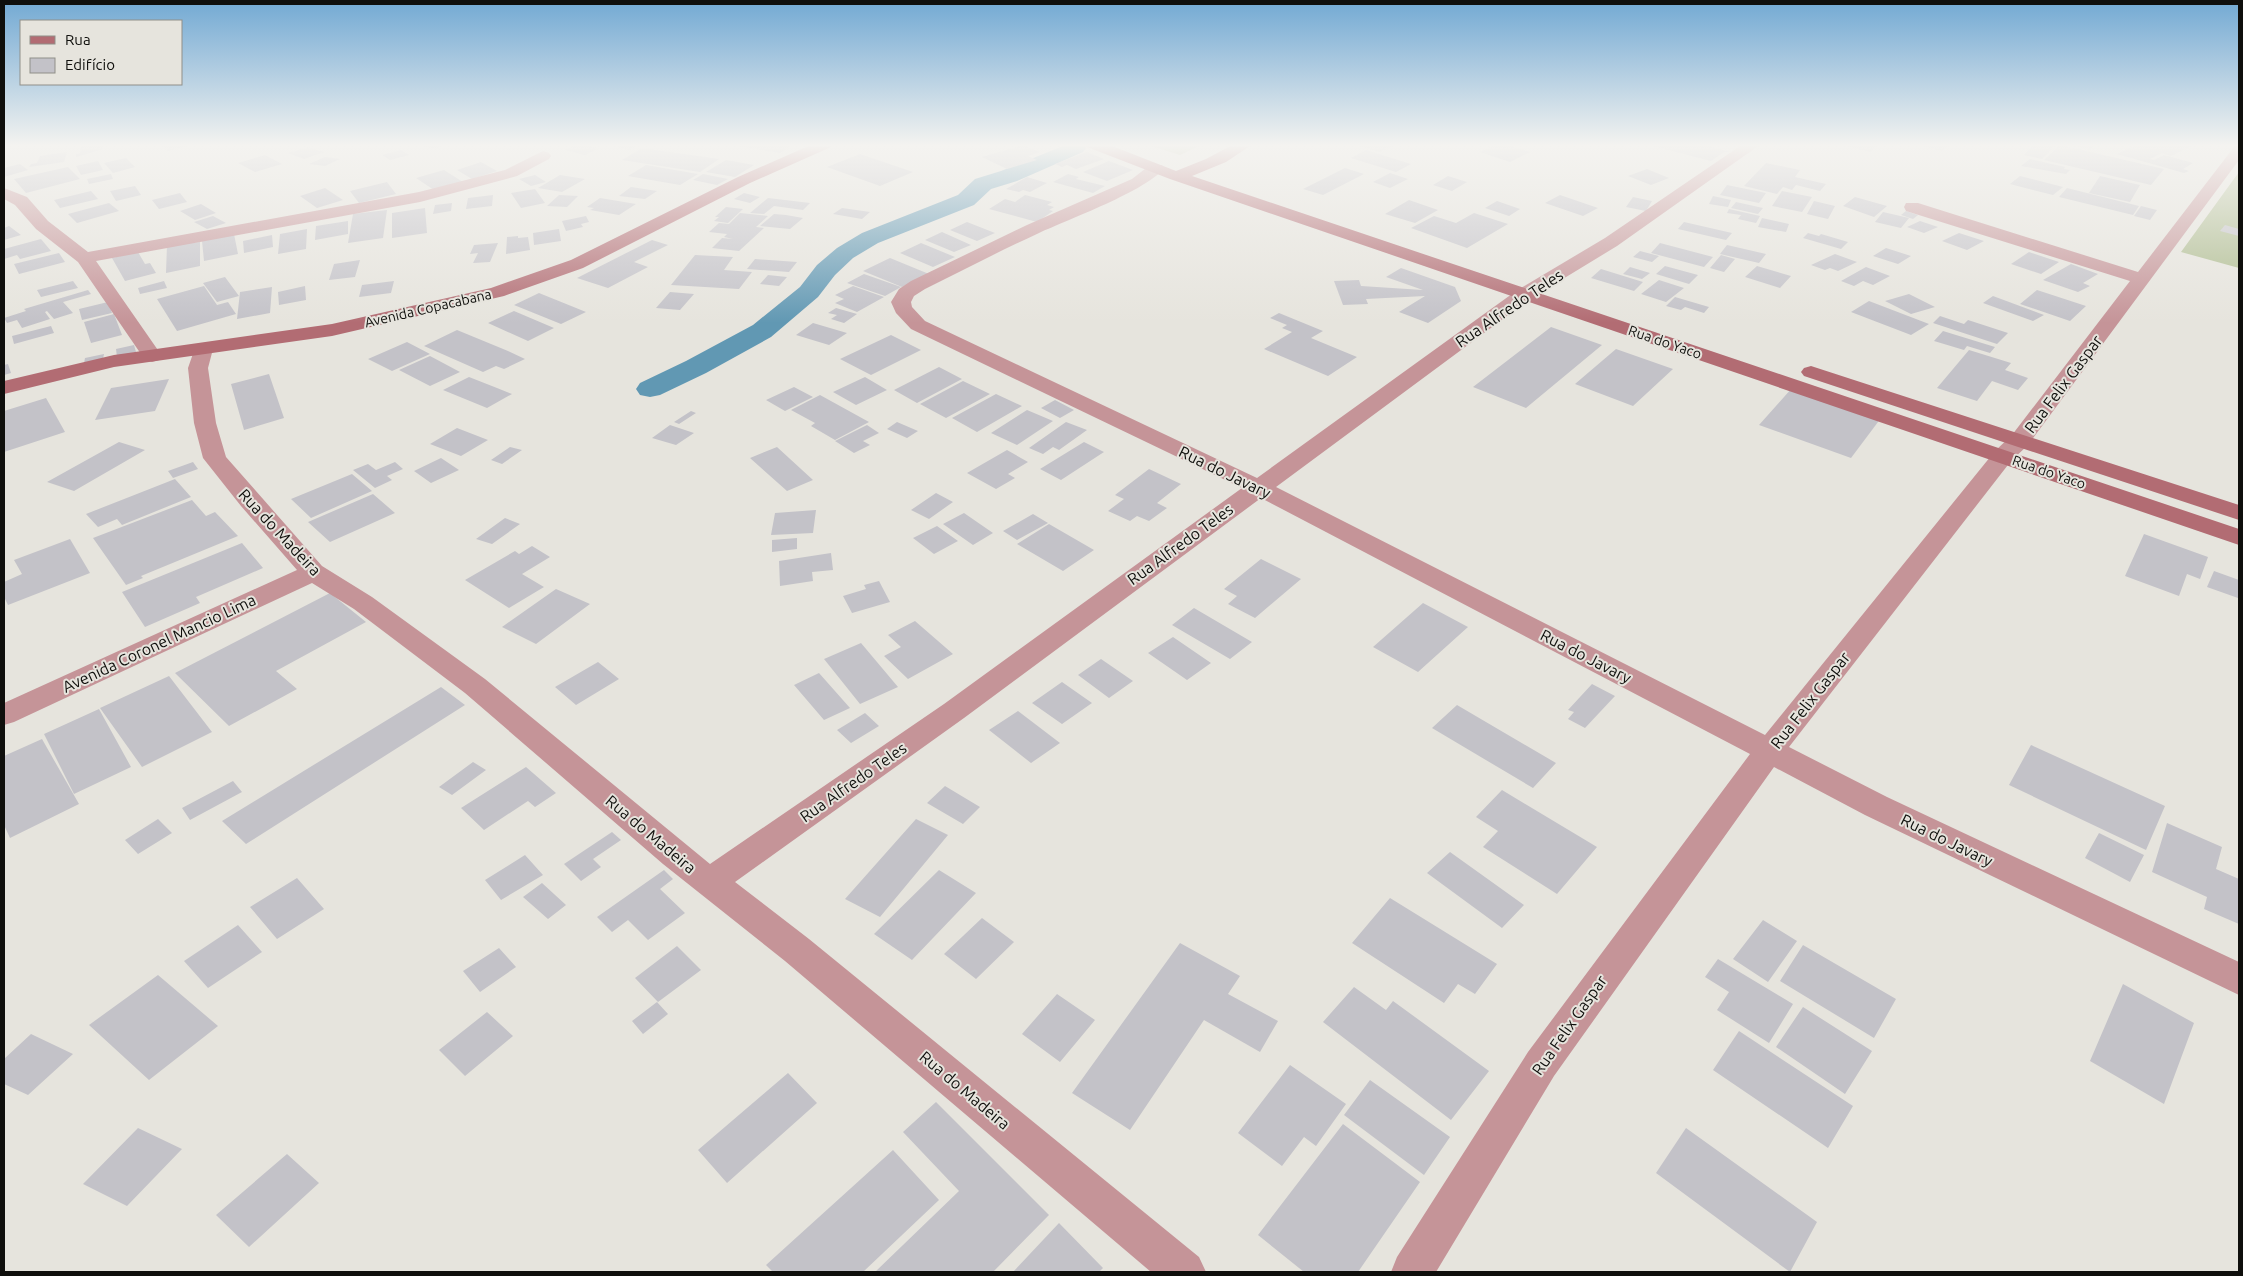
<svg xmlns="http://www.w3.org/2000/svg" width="2243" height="1276" font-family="Ubuntu,sans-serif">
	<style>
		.green { fill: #adbb8e }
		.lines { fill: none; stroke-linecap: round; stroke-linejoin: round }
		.canal { fill: #6198b3; fill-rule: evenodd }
		.building { fill: #c3c2c8 }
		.street { fill: #c59498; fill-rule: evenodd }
		.secondary { fill: #b26c73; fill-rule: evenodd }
		.labels { text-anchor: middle; stroke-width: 4; stroke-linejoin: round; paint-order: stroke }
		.far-street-label { font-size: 14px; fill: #0f0f0c; stroke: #e6e4dd }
		.street-label { font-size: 16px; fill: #0f0f0c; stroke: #e6e4dd }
	</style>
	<rect width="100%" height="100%" fill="#e6e4dd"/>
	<path class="green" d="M1145 144H1203L1180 155Z
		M2239 172V268L2181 252Z"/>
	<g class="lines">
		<path class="canal" d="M1068 144H1084L1086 148 1083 152 1017 181 991 189 974 205 878 243 853 258 835 275 818 297 771 337 706 373 660 395 650 397 640 395 636 389 640 383 686 361 753 325 800 287 817 265 837 248 862 233 958 195 975 179 1001 171Z"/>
	</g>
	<path class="building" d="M97 144H103V149L76 157V154L80 153 81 147Z
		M162 144H193V145L168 151Z
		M418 144H447L434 149Z
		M578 144H579L599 148 585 155 565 150Z
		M622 144H640L630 150 616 147Z
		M727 144H787L792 145 780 153Z
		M1354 144H1388L1393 146 1379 152Z
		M1497 144H1504L1530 152 1510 162 1480 152Z
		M1656 144H1701L1731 152H1724L1711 161 1653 146Z
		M1839 144H1879L1870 152Z
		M1915 144H1949L1942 151Z
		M2034 144H2057L2042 159 2024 155Z
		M2068 144H2085L2094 146 2090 150Z
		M2130 144 2191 146 2171 156 2162 153 2150 159 2154 160 2164 155 2193 163 2183 169 2189 171 2184 173 2117 154 2134 146Z
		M1023 145 1040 152 1028 156 1037 160 1007 169 982 157Z
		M2060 145 2164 169 2151 185 2044 160Z
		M308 147 324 152 304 159 288 153Z
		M642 148 719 159 700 172 622 160Z
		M401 150 409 155 390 160 382 155Z
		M1366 150 1411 164 1396 172 1351 158Z
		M67 152 64 162 29 167 31 164 37 163 40 156Z
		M1087 152 1104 159 1076 169 1067 165 1062 167 1055 164Z
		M860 154 913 172 880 186 827 167Z
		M265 155 282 164 255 172 238 163Z
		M325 157 340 159 325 166 309 164Z
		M126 158 135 167 113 173 104 163Z
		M2030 159 2065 167 2064 169 2070 170 2066 174 2021 166Z
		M726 160 754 165 735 177 706 172Z
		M98 161 103 170 81 175 76 166Z
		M1109 161 1133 170 1107 181 1083 172Z
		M481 162 497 171 472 179 457 170Z
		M1766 163 1800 170 1795 177 1826 184 1820 191 1796 185 1792 190 1783 187 1777 194 1744 186Z
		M20 164 28 170 4 177V168Z
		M646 165 698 174 680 185 628 176Z
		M68 167 80 179 26 193 14 179Z
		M1345 168 1364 174 1323 195 1303 189Z
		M1647 169 1669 178 1651 185 1628 176Z
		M444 170 463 182 434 190 416 178Z
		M1390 173 1408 179 1390 188 1373 182Z
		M111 174 113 179 89 184 87 179Z
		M703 174 728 179 717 185 693 180Z
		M1068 174 1079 177 1076 179 1105 186 1093 193 1053 182Z
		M535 175 546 182 531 186 519 179Z
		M560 175 585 179 562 192 538 188Z
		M1448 176 1467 182 1452 191 1433 185Z
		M2020 176 2063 187 2053 195 2010 184Z
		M2100 176 2140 185 2130 202 2089 193Z
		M1027 177 1047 183 1030 192 1023 190 1019 192 1006 189Z
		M387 182 396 194 359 203 350 191Z
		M1727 185 1766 193 1759 203 1720 195Z
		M135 186 141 195 116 201 110 191Z
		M631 187 657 191 645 199 619 196Z
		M325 188 343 200 317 208 300 196Z
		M2067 188 2139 206 2133 215 2059 197Z
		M535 189 545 203 521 208 511 193Z
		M91 191 98 199 60 208 54 200Z
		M1782 191 1812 197 1802 212 1772 206Z
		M180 193 187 202 159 209 152 200Z
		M744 193 760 197 750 203 734 199Z
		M493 195 492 206 466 209 468 198Z
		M559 195 578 196 567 207 547 206Z
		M1025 195 1052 202 1047 205 1054 207 1049 210 1053 211 1037 222 989 209 1005 199 1015 202Z
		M1560 195 1598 208 1583 216 1545 203Z
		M1713 196 1731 200 1728 207 1709 204Z
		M1633 197 1652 201 1646 211 1626 207Z
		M1855 197 1887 206 1874 217 1843 206Z
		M600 198 636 204 619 215 590 210 594 208 587 207Z
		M768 198 810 203 803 210 774 206 764 214 750 213Z
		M1409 200 1438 210 1415 223 1385 214Z
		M1497 201 1520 209 1509 216 1485 208Z
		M1814 201 1835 206 1828 219 1807 214Z
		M1736 202 1763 208 1758 214 1731 208Z
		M109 203 119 211 77 223 68 214Z
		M452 203 451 211 433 214 435 205Z
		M201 204 216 213 195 220 180 211Z
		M2141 206 2157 210 2150 220 2134 216Z
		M726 207 743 209 728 223 714 221 719 217H715Z
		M425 208 427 233 392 238V213Z
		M842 208 870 212 862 219 833 214Z
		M1729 209 1760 216 1756 223 1738 219 1741 215 1727 213Z
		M387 210 383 238 348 243 353 214Z
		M1906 211 1918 215 1913 219 1901 215Z
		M1883 212 1909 218 1901 228 1875 222Z
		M740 213 768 216 756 227 764 228 739 251 712 248 722 238 733 239 724 237 727 234 709 232 719 223 729 224Z
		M1474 213 1508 224 1467 248 1411 228 1434 216 1456 223Z
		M774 214 786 215 803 218 790 229 760 226Z
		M213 216 226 223 207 229 194 222Z
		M586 216 589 222 581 224 583 227 566 231 562 221Z
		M1762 218 1789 224 1786 232 1758 227Z
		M348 221V234L315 240 316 226Z
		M1920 221 1938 227 1924 233 1907 227Z
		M967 222 995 233 977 241 950 230Z
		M1684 222 1732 233 1726 240 1678 229Z
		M2225 225 2239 229V236L2220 231Z
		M9 226 21 235 4 240V228Z
		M307 229 306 249 278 254 280 234Z
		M559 229 561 241 534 245 533 233Z
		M942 232 971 245 954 252 925 240Z
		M1808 233 1819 236 1821 234 1848 242 1841 249 1803 238Z
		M1959 233 1984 241 1967 250 1942 241Z
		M234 234 238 254 204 261 202 241Z
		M272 235 273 247 244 253 243 241Z
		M518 236V238L528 237 530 250 506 254 507 237Z
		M41 239 51 251 20 259 17 255 4 259V249Z
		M652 240 668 245 634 262 648 267 608 288 577 278Z
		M200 242V266L166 273 167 245Z
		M498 243 490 262 473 263 478 253 470 254 474 245Z
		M921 243 955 257 933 267 900 253Z
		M1660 243 1713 257 1704 267 1651 253Z
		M1727 245 1766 254 1759 263 1720 254Z
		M1886 248 1911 256 1898 264 1873 256Z
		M1640 251 1659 256 1652 262 1633 257Z
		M138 252 145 264 150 263 156 273 125 281 112 258Z
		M2029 252 2059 262 2041 274 2011 264Z
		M59 253 65 262 19 274 14 264Z
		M1835 254 1857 262 1838 271 1830 268 1825 270 1811 265Z
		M695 255 733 257 724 270 752 272 739 289 671 285Z
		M1721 255 1735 259 1724 272 1710 268Z
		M890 258 929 274 902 287 863 271Z
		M755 259 797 262 789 272 747 269Z
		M360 260 355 277 329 280 334 264Z
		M2071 264 2098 274 2083 283 2090 286 2078 292 2043 280Z
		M1665 266 1698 275 1689 284 1656 274Z
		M1757 266 1791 276 1780 288 1745 277Z
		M1630 267 1650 273 1642 279 1623 274Z
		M1866 267 1890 276 1873 285 1863 281 1854 286 1841 281Z
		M1401 268 1455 287 1461 301 1428 323 1399 312 1425 296 1366 299 1368 304 1343 305 1334 281 1359 280 1361 286 1423 290 1386 277Z
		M1601 269 1643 282 1634 291 1591 278Z
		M864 274 901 287 885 296 847 283Z
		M768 275 787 277 779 286 760 284Z
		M225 277 239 296 217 302 203 283Z
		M1659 280 1684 288 1666 302 1641 294Z
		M73 281 78 288 41 297 37 290Z
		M164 281 167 288 140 294 138 288Z
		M394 281 391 293 359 297 362 285Z
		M204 286 217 305 228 302 236 314 177 331 157 299Z
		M305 286 306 300 279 305 278 292Z
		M853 286 884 297 857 312 835 303 844 299 835 295Z
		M272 287 270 313 237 319 240 292Z
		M88 290 91 294 63 302 73 313 54 319 47 311 45 312 50 319 22 328 17 320 7 323 4 318 26 311 24 309Z
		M2037 290 2086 306 2070 321 2020 304Z
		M670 292 694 294 680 310 656 308Z
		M539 293 586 312 561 324 514 305Z
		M1909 294 1935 307 1911 314 1885 301Z
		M1993 296 2044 315 2033 321 1983 303Z
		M1675 297 1709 307 1704 313 1685 307 1681 310 1666 306Z
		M1869 301 1929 324 1911 335 1851 312Z
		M108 302 112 313 82 320 79 309Z
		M836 308 857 314 844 323 831 319 837 315 828 313Z
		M514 311 554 328 528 341 488 323Z
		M1279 313 1323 331 1311 338 1357 357 1328 376 1264 349 1292 332 1282 328 1287 325 1270 318Z
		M114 314 122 335 91 343 84 322Z
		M1940 316 1964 324 1968 320 2008 333 1997 344 1933 323Z
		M813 323 847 333 829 345 796 335Z
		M51 326 54 333 14 344 12 336Z
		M1551 327 1602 345 1526 408 1473 387Z
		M457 330 508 351 525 359 504 369 496 366 483 372 424 346Z
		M1943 331 1995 347 1990 353 1967 346 1964 350 1934 341Z
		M891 335 921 350 871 375 840 359Z
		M407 342 430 354 392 371 368 359Z
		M134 345 136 352 117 357 116 349Z
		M1616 349 1673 369 1633 406 1575 384Z
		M1969 350 2011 363 2005 370 2028 378 2018 390 1992 381 1977 401 1937 388Z
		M104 354 103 359 84 363 85 358Z
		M430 356 460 372 430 386 399 370Z
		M8 364 11 373 4 375V365Z
		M939 367 962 379 917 403 894 390Z
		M269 374 284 418 244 430 231 384Z
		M469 377 497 388 512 394 487 408 443 390Z
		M865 377 887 390 856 405 833 392Z
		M169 379 155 411 95 420 111 388Z
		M963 381 990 394 946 418 920 404Z
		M794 387 813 397 785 411 766 400Z
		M1792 388 1881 418 1851 458 1759 425Z
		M996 394 1022 406 977 432 952 418Z
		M820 395 869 422 835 440 811 426 815 423 791 410Z
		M46 398 65 432 4 452V411Z
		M1055 400 1074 410 1060 418 1041 408Z
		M1027 410 1053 421 1017 445 991 433Z
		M691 411 696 413 679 424 674 422Z
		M897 422 918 431 907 438 887 429Z
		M1066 422 1087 430 1059 450 1053 447 1043 454 1029 448Z
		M670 425 694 433 676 445 652 438Z
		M867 425 879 433 863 441 870 445 854 453 835 441Z
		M457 428 488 440 461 456 430 444Z
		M119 442 145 450 74 491 47 482Z
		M1084 442 1104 452 1061 480 1040 469Z
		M510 447 522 450 502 464 491 460Z
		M777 447 813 480 787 491 750 458Z
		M1007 450 1028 462 1008 474 1015 478 996 489 967 473Z
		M441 458 459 470 431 483 414 471Z
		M193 462 198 469 173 478 168 471Z
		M395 462 403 469 387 476 392 480 375 488 353 470 368 464 376 470Z
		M1149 469 1181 484 1157 503 1167 508 1149 521 1137 516 1130 521 1108 511 1124 499 1115 495Z
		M352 474 372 491 311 518 291 499Z
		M175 479 191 497 122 525 117 519 98 527 86 514Z
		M936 493 953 502 929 519 911 510Z
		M373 494 395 513 330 542 308 522Z
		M192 500 206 516 215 512 238 536 141 576 143 578 126 585 93 538Z
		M816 510 813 533 771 535 775 513Z
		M964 513 993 533 973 545 943 524Z
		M1033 514 1048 523 1017 540 1003 531Z
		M505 518 520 524 492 544 476 539Z
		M1049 524 1094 550 1063 571 1017 544Z
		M937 526 958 541 934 554 913 538Z
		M2144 534 2208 557 2200 579 2187 574 2179 596 2125 576Z
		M797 538V549L772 552V540Z
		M70 539 90 573 8 605 4 597V582L22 574 14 560Z
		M242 543 263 568 196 597 200 603 145 627 122 592Z
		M532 546 550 557 522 574 544 587 509 608 465 580 515 551 519 554Z
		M831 553 833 570 812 572 813 581 780 586 779 561Z
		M1261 559 1301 579 1255 618 1228 604 1237 596 1224 589Z
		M2214 571 2239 580 2238 598 2207 587Z
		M879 581 890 602 852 613 843 596 866 589 864 585Z
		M556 589 590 604 536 644 502 627Z
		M330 593 366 622 276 671 297 689 229 726 175 673Z
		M1423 603 1468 627 1418 672 1373 647Z
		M1194 608 1252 642 1230 659 1172 625Z
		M915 621 953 654 908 679 884 656 901 647 888 635Z
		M1173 637 1211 663 1187 680 1148 653Z
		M861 643 898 687 860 704 824 659Z
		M1101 659 1133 681 1109 698 1078 675Z
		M598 662 619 679 576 705 555 687Z
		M819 673 850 708 824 720 794 685Z
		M169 676 212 732 142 767 100 708Z
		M1062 682 1092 703 1062 724 1032 703Z
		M1592 684 1615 696 1585 728 1568 719 1574 712 1568 710Z
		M441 687 465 705 246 844 222 821Z
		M1457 705 1556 763 1533 788 1432 728Z
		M99 709 131 767 74 794 44 734Z
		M1018 711 1060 743 1031 763 989 730Z
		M865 713 879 726 851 743 837 730Z
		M42 739 79 804 10 838 4 825V756Z
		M2031 745 2165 806 2146 850 2009 785Z
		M473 762 486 770 452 795 439 787Z
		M526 767 556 793 535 807 528 801 484 830 461 808Z
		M233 781 242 792 190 820 182 808Z
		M945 786 980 807 963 824 927 803Z
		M1502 790 1597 847 1557 894 1483 847 1498 831 1476 817Z
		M158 819 172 833 138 854 125 840Z
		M916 819 948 835 880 917 845 899Z
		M2167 823 2222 847 2216 869 2239 879V924L2204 909 2207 897 2152 872Z
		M612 832 621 840 593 859 601 867 581 881 564 864Z
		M2099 833 2144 855 2130 882 2085 858Z
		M1450 852 1524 905 1502 928 1427 873Z
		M525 855 543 875 501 900 485 880Z
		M664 870 673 879 660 889 685 913 648 940 628 920 612 932 597 917Z
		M939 870 976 893 912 960 874 934Z
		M297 878 324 909 277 939 250 907Z
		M542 883 566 905 548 919 523 897Z
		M1390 898 1497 964 1475 994 1458 984 1444 1003 1352 943Z
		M982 918 1014 942 976 979 944 954Z
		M1763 920 1797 941 1768 982 1733 959Z
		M238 925 262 952 208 988 184 961Z
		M1180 943 1240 976 1228 994 1278 1021 1260 1052 1204 1020 1130 1130 1072 1093Z
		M1803 945 1896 999 1874 1038 1780 981Z
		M677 946 701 970 658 1002 635 978Z
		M499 948 516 967 480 992 463 971Z
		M1718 959 1793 1004 1769 1043 1717 1010 1729 992 1705 977Z
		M158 975 218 1026 149 1080 89 1025Z
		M2123 984 2194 1023 2164 1104 2090 1061Z
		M1354 987 1386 1010 1393 1001 1489 1071 1451 1120 1323 1022Z
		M1057 994 1095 1020 1060 1062 1022 1034Z
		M657 1002 668 1014 643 1034 632 1021Z
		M1803 1007 1872 1051 1845 1094 1776 1047Z
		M487 1012 513 1036 465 1076 439 1050Z
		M1739 1031 1853 1106 1828 1148 1713 1070Z
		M31 1034 73 1054 28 1095 4 1084V1059Z
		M1290 1065 1346 1104 1316 1146 1304 1137 1282 1166 1238 1133Z
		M788 1073 817 1103 727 1183 698 1150Z
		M1370 1080 1450 1137 1424 1175 1344 1115Z
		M936 1102 1049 1215 993 1272H875L959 1191 903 1132Z
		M1343 1124 1420 1182 1358 1272H1304L1258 1235Z
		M138 1128 182 1149 127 1206 83 1184Z
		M1686 1128 1817 1222 1790 1272 1656 1173Z
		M893 1150 939 1200 863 1272H773L766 1265Z
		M287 1154 319 1183 249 1247 216 1215Z
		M1059 1223 1103 1268 1099 1272H1013Z"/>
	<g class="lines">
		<path class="street" d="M1743 144H1761L1617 246 1530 299 1276 487 1765 735 1995 451 2012 435 2130 281 1906 211 1904 207 1906 203H1918L2138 272 2234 147 2239 145V160L2028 445 2011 461 1789 747 1887 797 2239 962V995L1865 815 1774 767 1554 1076 1436 1272H1391L1397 1257 1528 1052 1750 754 1261 498 964 718 735 882 809 939 1199 1257 1206 1272H1151L785 961 663 864 465 693 354 609 312 583 14 722 4 725V703L297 570 241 506 203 458 194 423 188 368 196 345 203 343 210 345 213 349 208 368 216 423 226 457 322 566 372 597 485 679 710 864 944 704 1242 488 911 329 896 313 891 302 899 289 911 281 1027 225 1132 179 1150 165H1162L1164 168C1148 190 1067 220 1039 233 1000 251 963 270 925 289L914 296 911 302 912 307 925 321 1257 478 1516 291 1605 238Z
			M543 151 549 153 551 156 549 159 517 176 420 202 96 261 162 356 159 360 152 362 145 360 78 262 36 229 15 205 4 199V188L27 197 48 221 88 252 419 192 505 170Z"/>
		<path class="secondary" d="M813 144H834L831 147 750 183 583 268 504 296 332 336 114 367 4 394V381L114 355 332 324 491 288 571 260 738 177Z
			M1084 144H1107L1176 171 1206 159 1234 144H1253L1226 162 1192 176 2239 529V545L1170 179 1087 147Z
			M1811 366 2239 505V520L1804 376 1801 372 1804 368Z"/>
	</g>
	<linearGradient id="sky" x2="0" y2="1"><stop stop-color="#72a9d3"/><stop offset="0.45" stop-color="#f4f3f0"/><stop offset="1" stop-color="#f4f3f0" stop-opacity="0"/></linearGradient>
	<rect width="2243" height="323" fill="url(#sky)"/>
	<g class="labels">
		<g class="far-street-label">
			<text transform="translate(428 308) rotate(-13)" y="5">Avenida Copacabana</text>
			<text transform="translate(1665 342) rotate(19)" y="5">Rua do Yaco</text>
			<text transform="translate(2049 472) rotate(19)" y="5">Rua do Yaco</text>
		</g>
		<g class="street-label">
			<text transform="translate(1509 308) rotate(-34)" y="6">Rua Alfredo Teles</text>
			<text transform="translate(2063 384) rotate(-53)" y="6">Rua Felix Gaspar</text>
			<text transform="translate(1225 472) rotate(26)" y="6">Rua do Javary</text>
			<text transform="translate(280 532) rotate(47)" y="6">Rua do Madeira</text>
			<text transform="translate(1180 544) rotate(-36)" y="6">Rua Alfredo Teles</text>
			<text transform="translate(159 643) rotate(-25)" y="6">Avenida Coronel Mancio Lima</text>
			<text transform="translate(1586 656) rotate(27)" y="6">Rua do Javary</text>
			<text transform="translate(1810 700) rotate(-52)" y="6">Rua Felix Gaspar</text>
			<text transform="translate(853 782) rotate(-35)" y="6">Rua Alfredo Teles</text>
			<text transform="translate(651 834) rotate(40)" y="6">Rua do Madeira</text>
			<text transform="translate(1947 840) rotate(26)" y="6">Rua do Javary</text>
			<text transform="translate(1569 1025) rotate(-55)" y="6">Rua Felix Gaspar</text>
			<text transform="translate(965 1090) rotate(40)" y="6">Rua do Madeira</text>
		</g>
	</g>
	<rect width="2243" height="1276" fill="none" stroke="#0f0f0c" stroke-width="10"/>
	<rect x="20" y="20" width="162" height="65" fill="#e6e4dd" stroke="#908f89"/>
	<rect x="30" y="36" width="25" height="8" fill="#b26c73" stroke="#908f89"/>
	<text x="65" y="45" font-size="15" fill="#0f0f0c">Rua</text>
	<rect x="30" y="58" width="25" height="15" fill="#c3c2c8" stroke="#908f89"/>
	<text x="65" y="70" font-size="15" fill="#0f0f0c">Edifício</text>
</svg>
